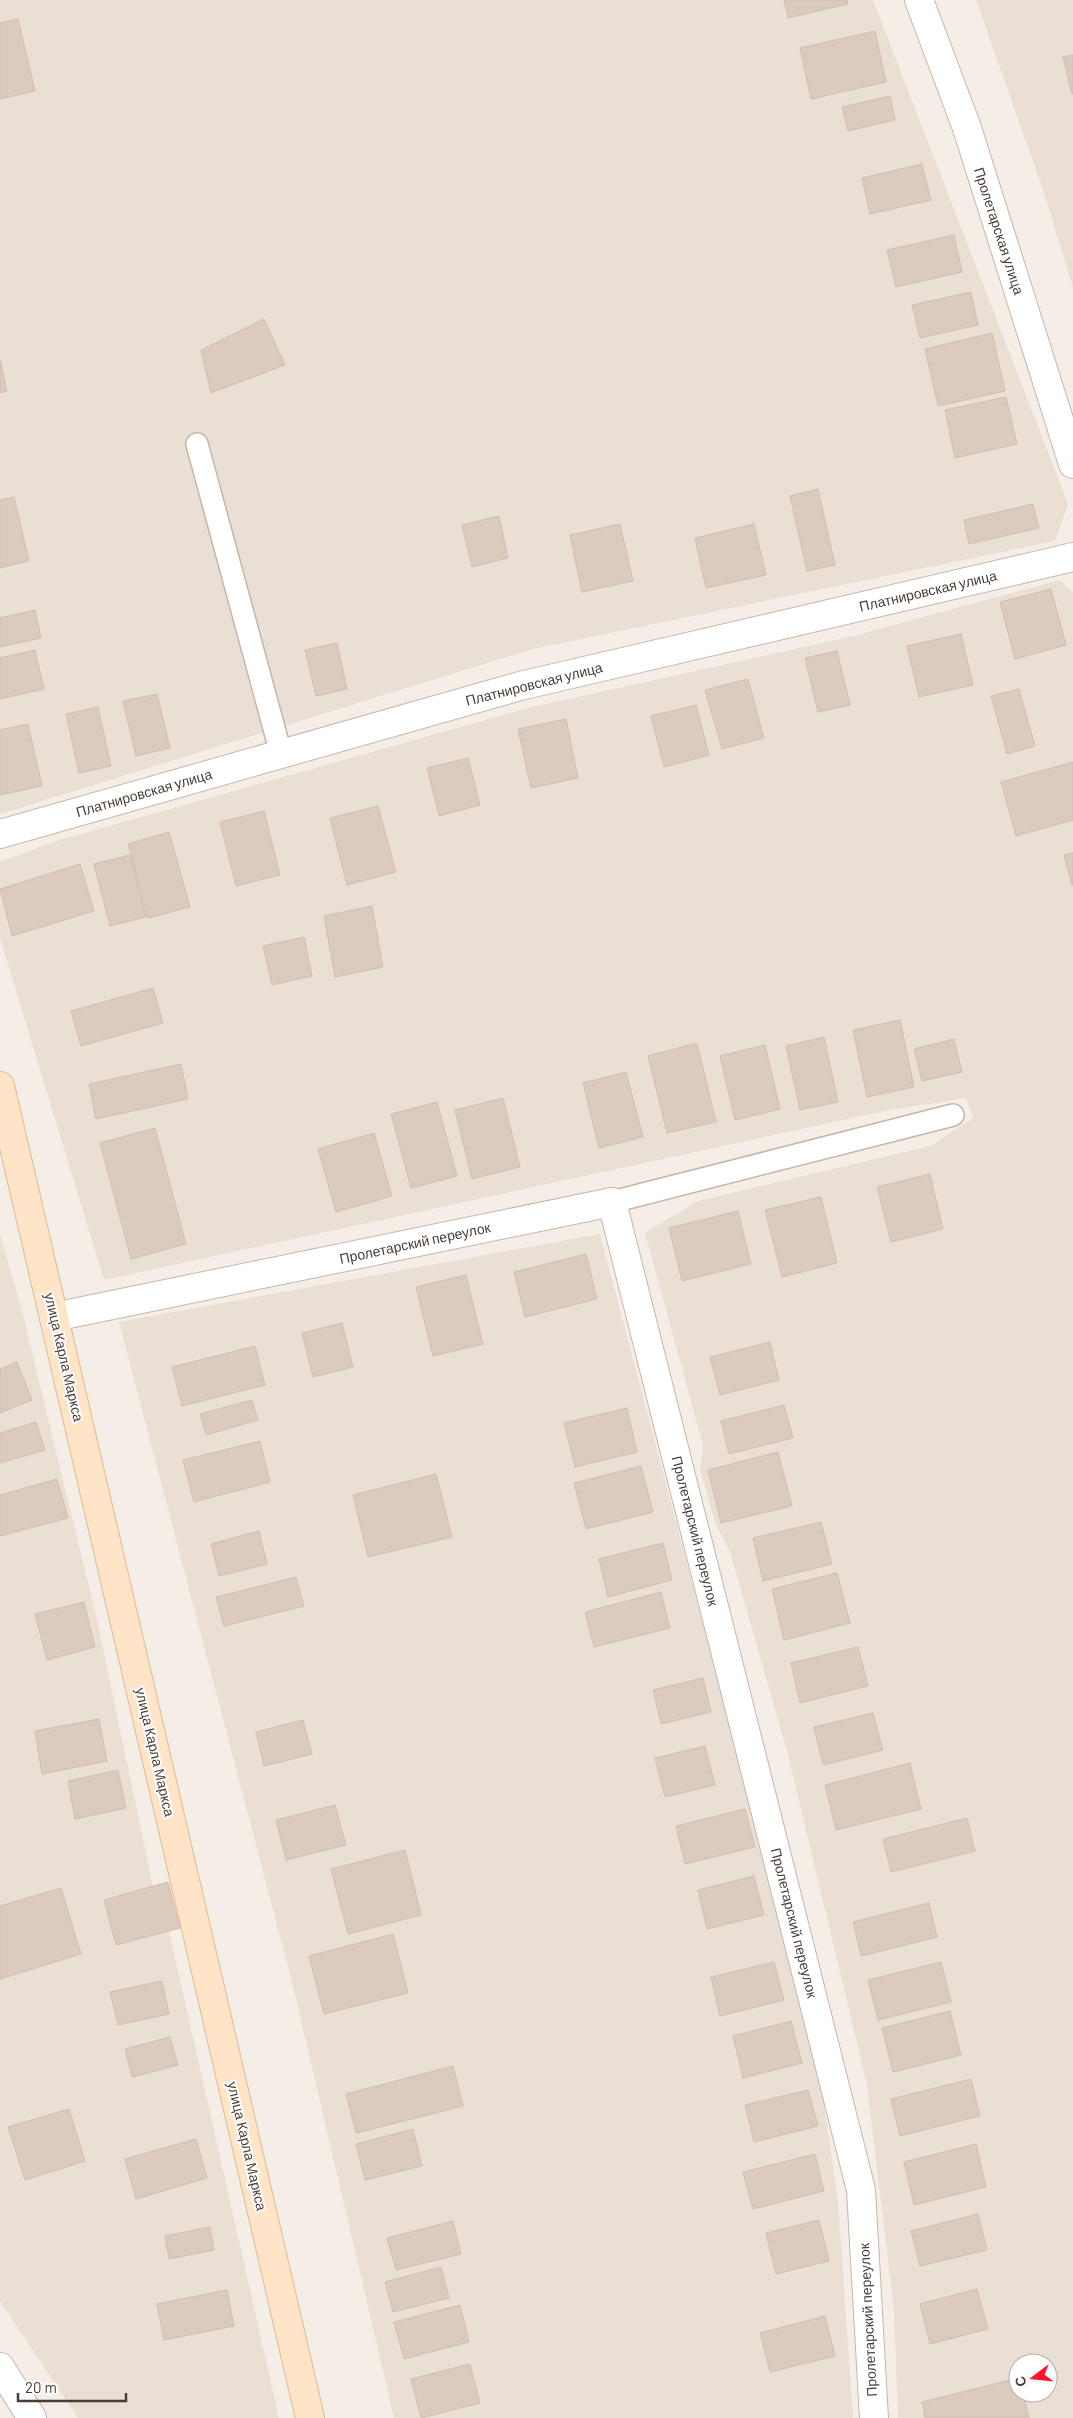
<svg xmlns="http://www.w3.org/2000/svg" width="1073" height="2418" font-family="Barlow,sans-serif">
	<style>
		.residential { fill: #eadfd5; fill-rule: evenodd }
		.building { fill: #dbcabe; stroke: #d4bdae }
		.lines { fill: none; stroke-linecap: round; stroke-linejoin: round }
		.lane-casing { stroke: #c5b6ac; stroke-width: 24 }
		.street-casing { stroke: #c5b6ac; stroke-width: 30 }
		.secondary-casing { stroke: #deba94; stroke-width: 30 }
		.lane { stroke: #fff; stroke-width: 21 }
		.street { stroke: #fff; stroke-width: 28 }
		.secondary { stroke: #ffe5c8; stroke-width: 28 }
		.labels { text-anchor: middle; stroke-width: 4; stroke-linejoin: round; paint-order: stroke }
		.street-label { font-size: 14px; fill: #4a3d35; stroke: #fff }
	</style>
	<rect width="100%" height="100%" fill="#f5eee7"/>
	<path class="residential" d="M0 0H873L1068 504 1055 541 533 649 0 814Z
		M976 0H1073V288L1043 190Z
		M1060 580 1073 592V2418H898L894 2310 867 2085 788 1755 730 1552 716 1525 700 1470 703 1445 645 1233 698 1201 930 1146 973 1118 966 1098 885 1111 104 1280 0 938V862L56 841 528 708 853 636ZM1018 2363H1048V2393H1018Z
		M0 1234 22 1311 97 1620 153 1886 168 1882 180 1928 169 1931 279 2418H78L0 2301Z
		M600 1234 772 1886 823 2097 838 2201 853 2418H394L293 1986 119 1322Z"/>
	<path class="building" d="M784 0H847L848 4 788 18Z
		M18 19 35 91 0 99V23Z
		M875 31 886 82 811 99 800 48Z
		M1073 55V94H1072L1063 57Z
		M890 96 895 120 848 131 842 107Z
		M922 164 931 200 870 214 862 178Z
		M954 235 962 272 896 287 887 250Z
		M971 292 978 325 920 338 912 305Z
		M264 319 285 365 211 393 201 350Z
		M992 333 1005 391 938 406 925 349Z
		M0 360 7 391 0 393Z
		M1006 397 1017 444 955 458 945 410Z
		M818 489 835 565 807 571 790 496Z
		M14 497 29 561 0 568V500Z
		M1033 504 1039 528 969 544 964 520Z
		M499 516 508 558 472 567 462 525Z
		M620 524 633 581 582 592 570 535Z
		M754 524 766 575 706 588 695 538Z
		M1051 589 1066 645 1015 659 1000 602Z
		M35 610 41 638 0 647V618Z
		M961 634 973 685 919 697 907 646Z
		M337 643 347 689 316 696 305 650Z
		M35 650 44 689 0 699V658Z
		M837 651 850 705 818 712 805 658Z
		M748 679 764 738 722 749 705 690Z
		M1019 689 1035 746 1007 754 991 696Z
		M157 694 170 748 136 756 123 701Z
		M696 705 709 755 664 767 651 716Z
		M98 707 111 766 79 773 66 714Z
		M566 719 578 778 531 788 518 729Z
		M28 724 42 786 0 795V730Z
		M468 758 480 805 439 816 427 768Z
		M1073 762V820L1016 836 1001 782Z
		M378 806 396 872 347 885 330 818Z
		M264 811 280 875 236 886 220 822Z
		M169 832 190 907 148 918 128 844Z
		M1073 853V885H1072L1064 855Z
		M130 855 146 917 110 926 94 864Z
		M80 864 94 911 12 936 0 889Z
		M372 906 383 967 335 977 324 916Z
		M304 937 312 976 272 985 263 946Z
		M153 988 163 1023 81 1046 71 1011Z
		M900 1020 914 1087 867 1097 853 1030Z
		M824 1037 838 1102 800 1110 786 1046Z
		M954 1039 962 1072 922 1081 914 1049Z
		M697 1043 716 1122 667 1133 648 1056Z
		M765 1045 780 1109 735 1120 720 1056Z
		M181 1064 188 1099 96 1119 89 1084Z
		M626 1072 643 1137 599 1148 583 1083Z
		M503 1098 520 1167 472 1179 455 1110Z
		M437 1102 457 1176 411 1188 391 1114Z
		M155 1128 186 1244 131 1259 100 1143Z
		M374 1133 392 1196 336 1212 318 1149Z
		M930 1174 943 1229 891 1242 877 1187Z
		M821 1197 837 1263 782 1277 765 1210Z
		M738 1211 751 1264 682 1281 669 1228Z
		M586 1254 597 1299 525 1317 514 1272Z
		M466 1275 483 1344 433 1356 416 1287Z
		M342 1323 353 1367 313 1377 302 1333Z
		M770 1342 779 1380 720 1395 710 1357Z
		M255 1346 265 1385 182 1406 172 1367Z
		M17 1362 32 1400 0 1413V1369Z
		M252 1400 258 1420 206 1435 200 1414Z
		M784 1405 793 1438 729 1454 721 1421Z
		M627 1408 637 1452 575 1467 564 1423Z
		M36 1422 45 1450 0 1463V1433Z
		M260 1441 270 1482 194 1502 183 1460Z
		M778 1452 792 1506 721 1523 708 1470Z
		M641 1466 653 1512 586 1529 574 1483Z
		M436 1474 452 1537 368 1557 353 1495Z
		M57 1479 68 1518 0 1536V1495Z
		M821 1522 832 1564 763 1581 753 1538Z
		M259 1531 267 1564 219 1576 211 1544Z
		M663 1543 672 1580 608 1597 599 1559Z
		M837 1573 850 1623 784 1640 772 1589Z
		M296 1577 304 1606 224 1626 216 1597Z
		M661 1592 670 1628 594 1647 585 1612Z
		M84 1602 95 1647 47 1660 35 1614Z
		M858 1647 868 1686 800 1703 791 1663Z
		M703 1678 711 1712 661 1724 653 1690Z
		M873 1713 883 1750 823 1765 814 1727Z
		M99 1719 107 1761 42 1774 35 1731Z
		M303 1720 312 1754 264 1766 256 1732Z
		M705 1746 715 1785 665 1797 655 1758Z
		M910 1763 921 1809 836 1830 825 1785Z
		M118 1770 126 1808 75 1819 68 1781Z
		M335 1805 346 1845 286 1860 276 1820Z
		M745 1809 755 1847 685 1864 676 1826Z
		M967 1818 975 1851 891 1872 883 1839Z
		M405 1850 421 1915 348 1934 331 1869Z
		M754 1876 764 1915 707 1929 698 1890Z
		M168 1882 180 1928 116 1945 104 1900Z
		M61 1888 81 1954 0 1979V1906Z
		M929 1903 937 1937 861 1956 853 1922Z
		M393 1934 408 1993 324 2014 309 1956Z
		M774 1962 784 2000 720 2016 711 1977Z
		M941 1962 951 2002 878 2020 868 1980Z
		M162 1981 169 2014 118 2025 110 1992Z
		M950 2011 961 2055 893 2072 882 2028Z
		M791 2021 802 2063 743 2078 733 2036Z
		M170 2037 178 2065 132 2077 125 2049Z
		M453 2066 463 2106 356 2133 346 2094Z
		M971 2079 980 2116 900 2136 891 2099Z
		M808 2090 818 2126 754 2142 745 2105Z
		M69 2109 85 2161 25 2180 8 2127Z
		M413 2129 422 2166 365 2180 356 2144Z
		M196 2139 207 2178 136 2199 125 2159Z
		M976 2144 986 2187 914 2205 904 2162Z
		M815 2154 824 2191 753 2209 743 2172Z
		M978 2214 987 2250 920 2266 911 2231Z
		M819 2220 829 2261 776 2274 766 2233Z
		M453 2221 461 2254 396 2270 387 2238Z
		M210 2227 214 2250 169 2259 165 2236Z
		M441 2267 449 2298 393 2312 385 2282Z
		M977 2289 988 2329 930 2344 920 2304Z
		M227 2290 234 2326 164 2340 157 2304Z
		M460 2305 469 2342 404 2359 394 2322Z
		M825 2316 835 2356 770 2372 760 2333Z
		M470 2364 480 2403 421 2418 411 2379Z
		M1018 2378V2393H1023L1029 2418H925L922 2402Z"/>
	<g class="lines">
		<defs>
			<path id="lane" d="M197 444 281 754
				M612 1202 953 1115"/>
			<path id="street" d="M919 0 967 128 1073 464
				M0 834 520 686 1073 557
				M54 1317 612 1202 861 2190 874 2418
				M0 2367 32 2418"/>
			<path id="secondary" d="M0 1086 310 2418"/>
		</defs>
		<use href="#lane" class="lane-casing"/>
		<use href="#street" class="street-casing"/>
		<use href="#secondary" class="secondary-casing"/>
		<use href="#lane" class="lane"/>
		<use href="#street" class="street"/>
		<use href="#secondary" class="secondary"/>
	</g>
	<g class="labels">
		<g class="street-label">
			<text transform="translate(999 231) rotate(72)" y="5">Пролетарская улица</text>
			<text transform="translate(928 591) rotate(-13)" y="5">Платнировская улица</text>
			<text transform="translate(534 684) rotate(-14)" y="5">Платнировская улица</text>
			<text transform="translate(144 793) rotate(-16)" y="5">Платнировская улица</text>
			<text transform="translate(415 1243) rotate(-12)" y="5">Пролетарский переулок</text>
			<text transform="translate(64 1357) rotate(77)" y="5">улица Карла Маркса</text>
			<text transform="translate(695 1531) rotate(76)" y="5">Пролетарский переулок</text>
			<text transform="translate(155 1752) rotate(77)" y="5">улица Карла Маркса</text>
			<text transform="translate(794 1923) rotate(76)" y="5">Пролетарский переулок</text>
			<text transform="translate(247 2146) rotate(77)" y="5">улица Карла Маркса</text>
			<text transform="translate(868 2320) rotate(-93)" y="5">Пролетарский переулок</text>
		</g>
	</g>
	<g transform="translate(1033 2378) rotate(254)"><circle r="24" fill="#ffffff" stroke="#b7b1ae"/>
	<path d="M0-4L9 19L0 12L-9 19Z" fill="#ff1525"/>
	<text y="-8" font-size="14" font-weight="bold" text-anchor="middle" fill="#4a3d35">С</text>
	</g>
	<path d="M18 2393v8h108v-8" fill="none" stroke="#4a3d35" stroke-width="2.5"/>
	<text x="25" y="2393" font-size="15" fill="#4a3d35" stroke="#ffffff" stroke-width="4" paint-order="stroke">20 m</text>
</svg>
